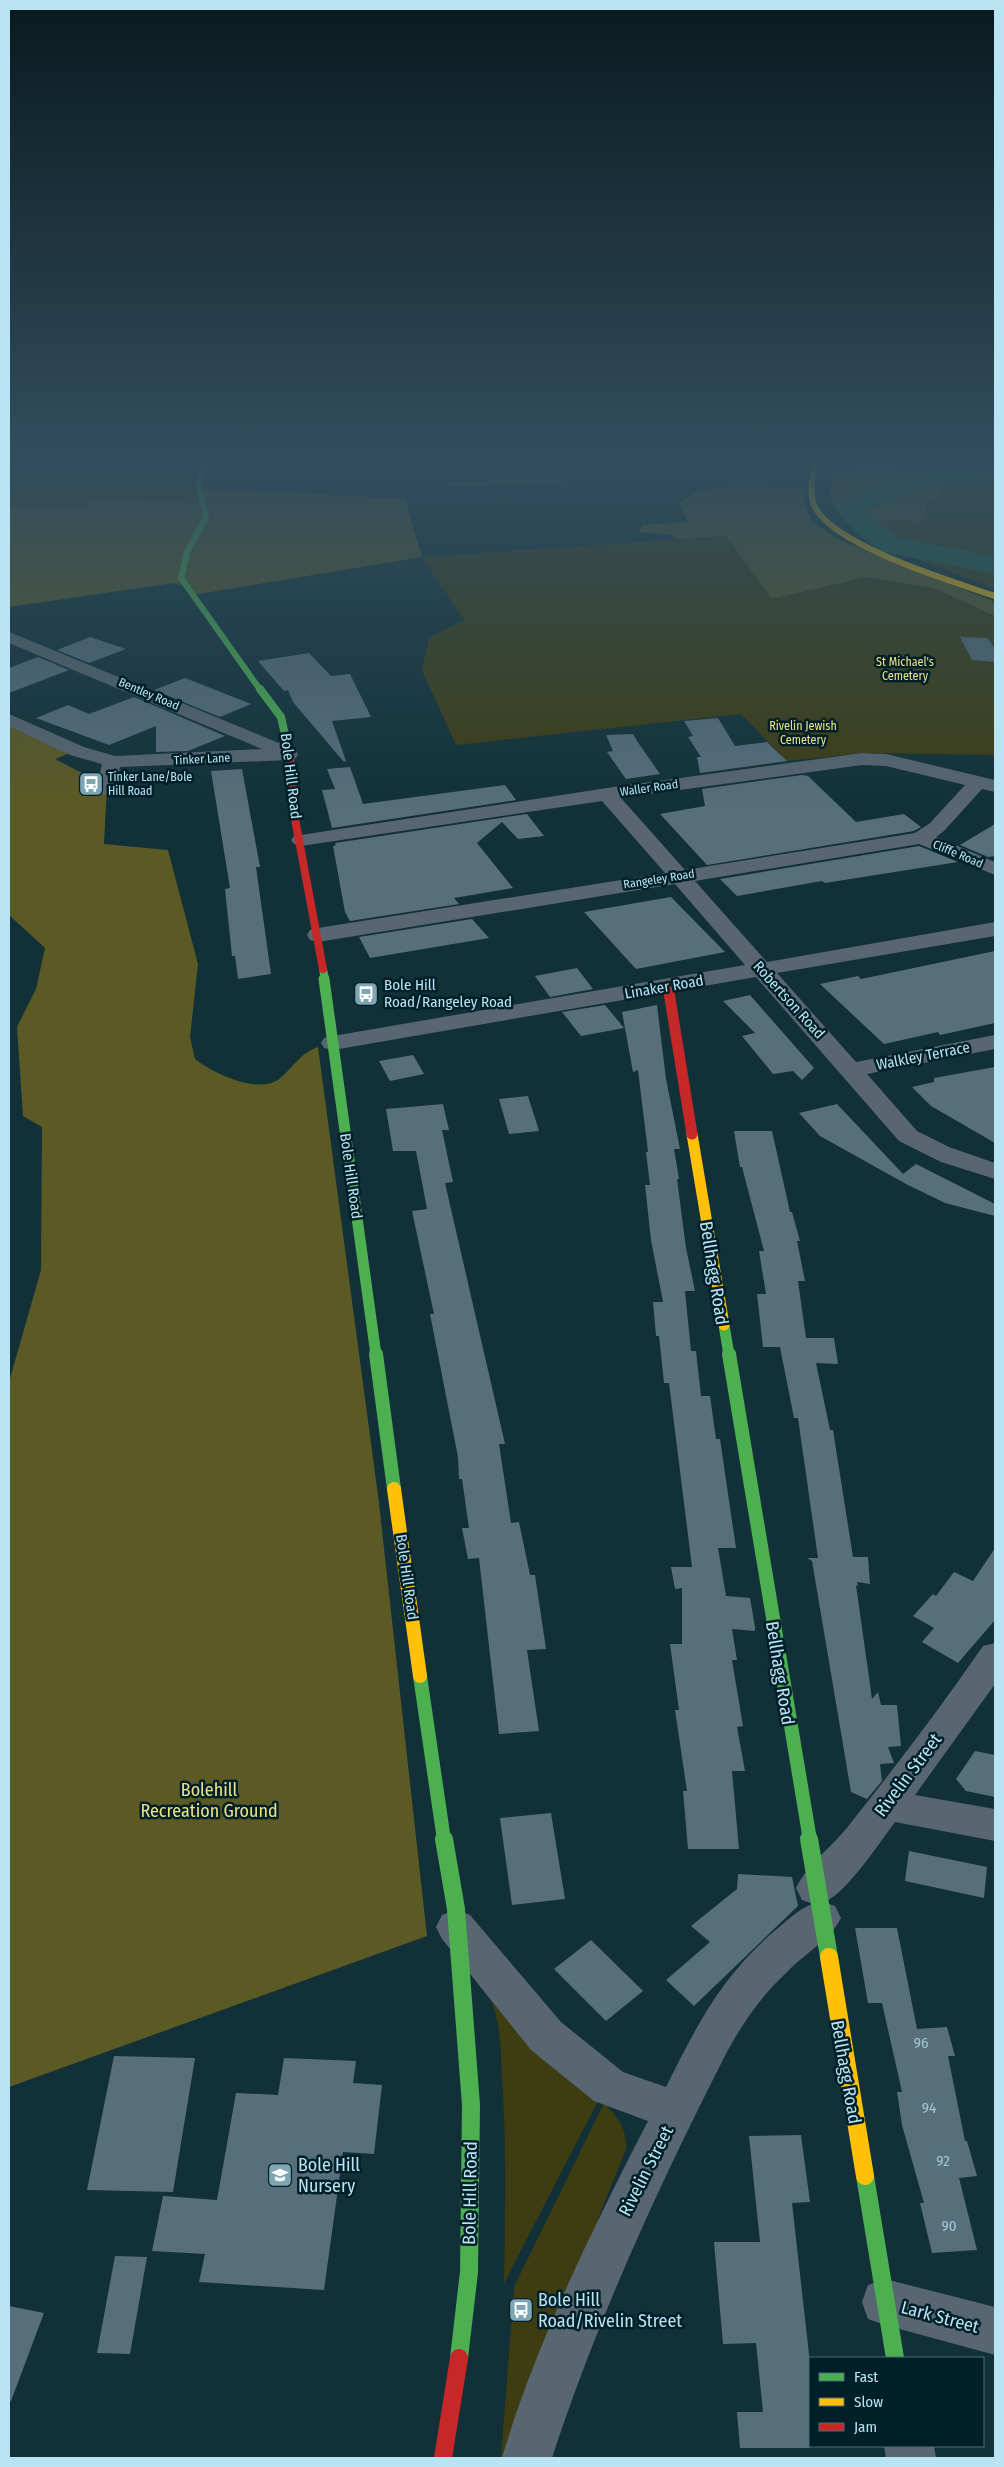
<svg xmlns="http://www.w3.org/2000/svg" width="1004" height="2467" viewBox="0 0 1004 2467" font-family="'Fira Sans Condensed',sans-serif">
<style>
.green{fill:#3e3d12}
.forest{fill:#5c5a24}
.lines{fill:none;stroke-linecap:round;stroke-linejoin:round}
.stream{stroke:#1f5f47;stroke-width:5}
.river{fill:#1f5f47;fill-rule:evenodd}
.building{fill:#576f7b}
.street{fill:#586671;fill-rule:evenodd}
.fast-far4{stroke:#4caf50;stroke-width:6}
.fast-far3{stroke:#4caf50;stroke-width:8}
.fast-far2{stroke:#4caf50;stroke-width:11}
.fast-far1{stroke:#4caf50;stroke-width:14}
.fast{stroke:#4caf50;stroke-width:18}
.slow-far3{stroke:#ffc107;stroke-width:6}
.slow-far2{stroke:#ffc107;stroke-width:11}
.slow-far1{stroke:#ffc107;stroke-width:14}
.slow{stroke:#ffc107;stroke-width:18}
.jam-far2{stroke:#c62828;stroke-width:8}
.jam-far1{stroke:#c62828;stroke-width:11}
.jam{stroke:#c62828;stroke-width:18}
.labels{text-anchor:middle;stroke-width:5;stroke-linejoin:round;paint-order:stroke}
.far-park-label{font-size:12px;fill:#ede287;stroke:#011f28}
.far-street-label{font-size:12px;fill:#b9e4f4;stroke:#011f28}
.far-poi-label{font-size:12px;fill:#b9e4f4;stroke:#011f28;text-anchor:start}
.street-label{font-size:15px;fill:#b9e4f4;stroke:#011f28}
.poi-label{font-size:15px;fill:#b9e4f4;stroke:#011f28;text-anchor:start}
.near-number-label{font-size:15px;fill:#a0c7d6}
.near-street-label{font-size:18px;fill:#b9e4f4;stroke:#011f28}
.near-park-label{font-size:18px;fill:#ede287;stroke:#011f28}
.near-poi-label{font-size:18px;fill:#b9e4f4;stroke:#011f28;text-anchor:start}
</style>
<rect width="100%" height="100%" fill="#113038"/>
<g class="green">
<path d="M9 466H199L186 479 203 503 92 498 85 506 11 507 9 511Z"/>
<path d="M833 466H995V467C959 467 923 472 887 472L888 471 832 479Z"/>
<path d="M978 474H995V589L891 549 863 534 876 526 877 520 928 503 941 488 926 482 945 477Z"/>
<path d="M726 536 772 599 866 577 934 588 995 616V755L863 753 787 761 741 714 456 745 422 670 429 638 464 620 422 557Z"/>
<path d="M491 2000 598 2101 504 2283C505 2215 507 2147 502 2079 501 2053 501 2025 491 2000Z"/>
<path d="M604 2103C618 2117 627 2129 626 2149L565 2301 506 2458H501L514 2287Z"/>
</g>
<g class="forest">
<path d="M963 467H995V469L952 471 910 479C920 482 937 481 944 492L928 503 922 521 878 520 876 526 863 534C842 519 826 507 832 480L857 470 916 472Z"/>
<path d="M748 487 803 488 804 504 812 521 837 539 995 602V616L934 588 866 577 772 599 726 536 678 539 672 535 639 532 643 525 688 522 679 505C696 484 723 488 748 487Z"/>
<path d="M198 488 405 499 422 557 192 595 184 586 174 583 9 607V511L11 507 85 506 92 498 202 503Z"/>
<path d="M9 725 70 753 55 759 107 786 104 844 168 850 198 964 190 1037 195 1059C213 1073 258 1095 279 1079 293 1068 300 1053 318 1047L379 1503 427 1936 9 2087V1382L41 1270 42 1127 23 1116 17 1027 36 989 45 948 9 915Z"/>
</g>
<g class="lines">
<path class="stream" d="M450 485 562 480"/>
<path class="river" d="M954 466H995V478L934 484 919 488 866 511 898 538 995 556V574L879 551 854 531 838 511C857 485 923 469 954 466Z"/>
</g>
<g class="building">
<path d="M90 637 126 649 89 663 57 650Z"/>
<path d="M960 637 988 638 995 650V662L972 660Z"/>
<path d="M309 653 331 676 350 674 371 717 332 721 346 761 344 762 293 702 288 690 284 691 258 661Z"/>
<path d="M38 657 69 670 9 693V668Z"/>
<path d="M185 678 251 704 220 717 154 690Z"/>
<path d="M134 697 225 736 188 751 156 752V726L109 745 36 718 68 705 89 714Z"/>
<path d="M718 718 735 746 767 742 787 761 700 773 697 757H701L688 737 693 736 684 721Z"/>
<path d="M633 734 637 741 660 774 626 779 607 752 613 751 606 735Z"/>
<path d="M350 767 363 804 505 785 516 800 332 828 322 790 335 789 327 769Z"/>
<path d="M242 769 260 867H256L271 974 238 979 235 956H232L225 889 230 888 211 771Z"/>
<path d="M802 775 808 776 856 822 904 814 921 827 914 831 707 865 660 814 705 806 702 789Z"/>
<path d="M527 814 544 836 518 839 502 822 477 843 513 888 454 898 459 904 350 921 345 912 333 846 336 845 335 843Z"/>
<path d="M995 824V856L988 857 960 845Z"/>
<path d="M919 846 958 862 825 883 822 881 737 896 720 879Z"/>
<path d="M671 897 725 952 636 969 584 912Z"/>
<path d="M472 919 489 938 370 958 359 937Z"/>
<path d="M995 951V1023L940 1035 938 1032 884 1044 820 984 858 976 861 979Z"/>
<path d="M577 968 593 989 550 997 535 976Z"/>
<path d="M750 995 814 1068 802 1080 793 1071 773 1074 742 1036 755 1033 723 1001Z"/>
<path d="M605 1005 624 1028 581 1036 562 1012Z"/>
<path d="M657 1005 666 1079 680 1149H674L679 1179H677L686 1248 695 1291H685L691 1351H696L701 1396H710L716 1439H720L736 1548H718L726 1596 750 1598 755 1627V1631L732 1629 737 1660H732L743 1726 737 1727 745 1771H732L739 1849H688L683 1791H687L675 1710H679L670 1644H682V1588L675 1589 671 1567H692L669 1383H664L659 1336H656L653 1302H663L651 1240 645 1185H650L646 1152H648L638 1070 633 1072 622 1012Z"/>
<path d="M413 1055 424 1074 390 1081 379 1061Z"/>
<path d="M995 1067V1143L931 1106 912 1087 934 1082V1078Z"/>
<path d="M528 1096 539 1131 509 1134 499 1099Z"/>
<path d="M443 1104 449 1130H442L453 1182 445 1183 505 1444H499L511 1523 519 1522 530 1575H535L546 1649 527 1650 539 1731 499 1734 479 1558 468 1559 462 1528H469L462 1479H459L458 1457 430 1314H434L412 1211 427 1209 416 1151H393L386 1109Z"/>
<path d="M837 1104 903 1174 916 1164 995 1204V1216L945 1203 906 1184 820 1136 799 1113Z"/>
<path d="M734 1131H772L790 1212H792L800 1241H797L805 1281H798L806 1338H834L838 1364 816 1363 830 1430H833L853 1557H868L870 1584 857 1582 858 1586 856 1585 872 1699 878 1692 881 1705H897L901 1746 888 1747 894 1763 880 1764 882 1781 867 1799 851 1792 812 1561 807 1558H818L798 1418H794L780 1347H763L757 1294H766L759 1251H764L742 1167H740Z"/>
<path d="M995 1548V1620L958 1663 922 1642 934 1628 913 1616 933 1594 936 1596 954 1572 973 1581Z"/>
<path d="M975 1751 995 1755V1797L966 1791 956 1779Z"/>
<path d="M551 1813 565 1899 512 1905 500 1818Z"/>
<path d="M909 1851 987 1867 984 1898 905 1881Z"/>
<path d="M738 1874 792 1877 798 1906 694 2006 666 1980 710 1942 691 1926 737 1889Z"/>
<path d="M855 1928H897L917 2029 947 2027 955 2056H948L965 2141H967L977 2176 959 2178 977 2250 932 2253 920 2203H924L902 2125 897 2092H902L882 2003H868Z"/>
<path d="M591 1940 643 1991 606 2021 554 1969Z"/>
<path d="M114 2056 195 2058 173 2192 87 2190Z"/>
<path d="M284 2058 356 2061 353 2083 382 2085 374 2154 343 2152 324 2290 199 2282 205 2254 152 2251 163 2196 217 2200 236 2093 278 2095Z"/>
<path d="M801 2135 810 2202 792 2203 810 2363V2448H740L737 2412H763L756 2343 723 2344 714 2242H760L749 2136Z"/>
<path d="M115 2256 147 2257 130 2354 97 2353Z"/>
<path d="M9 2306 44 2313 11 2401 9 2400Z"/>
</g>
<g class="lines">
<g class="street">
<path d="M9 632 296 750 298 754 296 758 289 760 120 767 116 790 113 794H99L96 790 102 764 70 755 9 726V714L84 747 115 756 262 749 9 643Z"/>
<path d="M862 753 886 754 995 780V792L982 789 944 831 936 837 995 862V875L919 844 695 881 767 962 995 922V936L777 973 856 1062 995 1035V1049L867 1074 917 1131 949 1147 995 1163V1179L941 1162 899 1141 756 977 333 1050 324 1048 321 1043 324 1038 333 1036 745 965 675 884 318 942 310 940 307 935 310 930 318 928 665 873 602 801 301 846 294 844 291 840 294 836 607 788ZM862 765 886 766 965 785 930 823 915 833 685 870 621 798Z"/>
<path d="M995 1643V1684L915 1795 995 1809V1841L895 1822C881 1841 845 1895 824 1902L835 1906 841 1918C830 1940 804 1954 787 1972 763 1994 745 2020 729 2048 661 2181 598 2317 552 2458H502C535 2345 594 2226 648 2121L594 2101 531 2050 442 1939 436 1927 442 1915 456 1910 470 1915 561 2022 623 2072 666 2087C698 2023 722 1975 778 1928 789 1919 800 1908 813 1904L802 1900 796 1888C807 1865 834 1845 850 1824 896 1766 941 1707 983 1646Z"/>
<path d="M885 2279 995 2307V2355L885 2325 868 2319 862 2302 868 2285Z"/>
<path d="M884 2446H934L936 2458H886Z"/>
</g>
<path class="fast-far4" d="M204 466 198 485 206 517 187 552 181 578 261 691"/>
<g class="fast-far3">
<path d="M260 689 281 717 290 757"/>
<path d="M323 969 325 980"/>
</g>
<g class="fast-far2">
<path d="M324 979 376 1355"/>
<path d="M724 1325 729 1355"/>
</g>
<g class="fast-far1">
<path d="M376 1354 394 1489"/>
<path d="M729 1354 810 1840"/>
<path d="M420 1676 444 1840"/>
</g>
<g class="fast">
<path d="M444 1839 456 1909 471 2105 469 2272 459 2358"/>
<path d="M809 1839 829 1957"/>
<path d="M865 2176 895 2358"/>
</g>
<path class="slow-far3" d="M814 466C812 479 809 495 815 507 834 546 954 582 995 596"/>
<path class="slow-far2" d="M692 1134 724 1325"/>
<path class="slow-far1" d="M394 1489 420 1676"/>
<path class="slow" d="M829 1957 865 2176"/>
<path class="jam-far2" d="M290 757 295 819 323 969"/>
<path class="jam-far1" d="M668 986 692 1134"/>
<path class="jam" d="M443 2458 459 2358"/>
</g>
<linearGradient id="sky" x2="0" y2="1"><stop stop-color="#091a1f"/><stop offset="0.57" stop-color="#324e5e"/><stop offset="1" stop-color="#324e5e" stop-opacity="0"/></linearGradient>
<rect width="1004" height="812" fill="url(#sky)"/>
<defs>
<symbol id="bus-square" viewBox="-11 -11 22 22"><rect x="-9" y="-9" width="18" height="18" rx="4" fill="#7ea5b2" stroke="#011f28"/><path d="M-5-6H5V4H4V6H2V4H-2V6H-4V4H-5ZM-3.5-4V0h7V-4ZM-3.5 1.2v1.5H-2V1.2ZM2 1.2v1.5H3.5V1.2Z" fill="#fff"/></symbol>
<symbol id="school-square" viewBox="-11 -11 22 22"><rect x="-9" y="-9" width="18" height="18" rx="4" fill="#7ea5b2" stroke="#011f28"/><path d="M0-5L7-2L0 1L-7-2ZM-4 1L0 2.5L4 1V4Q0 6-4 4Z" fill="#fff"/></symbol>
</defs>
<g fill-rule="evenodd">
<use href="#bus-square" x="77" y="770" width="28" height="28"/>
<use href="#bus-square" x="352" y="980" width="28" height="28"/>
<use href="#school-square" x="266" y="2161" width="28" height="28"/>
<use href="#bus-square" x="507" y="2296" width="28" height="28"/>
</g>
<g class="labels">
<g class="far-park-label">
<text x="905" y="666">St Michael's<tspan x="905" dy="14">Cemetery</tspan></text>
<text x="803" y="730">Rivelin Jewish<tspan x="803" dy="14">Cemetery</tspan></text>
</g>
<g class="far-street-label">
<text transform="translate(149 694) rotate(23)" y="4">Bentley Road</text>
<text transform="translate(202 759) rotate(-3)" y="4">Tinker Lane</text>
<text transform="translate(649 788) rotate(-8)" y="4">Waller Road</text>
<text transform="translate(958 854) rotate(23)" y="4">Cliffe Road</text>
<text transform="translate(659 879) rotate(-9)" y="4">Rangeley Road</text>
</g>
<g class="far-poi-label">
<text x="108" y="781">Tinker Lane/Bole<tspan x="108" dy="14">Hill Road</tspan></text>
</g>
<g class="street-label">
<text transform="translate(291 776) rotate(83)" y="5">Bole Hill Road</text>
<text transform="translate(664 987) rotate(-10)" y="5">Linaker Road</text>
<text transform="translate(789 1000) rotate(48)" y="5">Robertson Road</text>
<text transform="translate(923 1056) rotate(-11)" y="5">Walkley Terrace</text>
<text transform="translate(351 1176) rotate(82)" y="5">Bole Hill Road</text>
<text transform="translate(407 1577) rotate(82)" y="5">Bole Hill Road</text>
</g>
<g class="poi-label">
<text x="384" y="990">Bole Hill<tspan x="384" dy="17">Road/Rangeley Road</tspan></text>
</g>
<g class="near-number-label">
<text x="921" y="2048">96</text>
<text x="929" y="2113">94</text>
<text x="943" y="2166">92</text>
<text x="949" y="2231">90</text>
</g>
<g class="near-street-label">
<text transform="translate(714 1273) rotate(81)" y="6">Bellhagg Road</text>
<text transform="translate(780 1673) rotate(81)" y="6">Bellhagg Road</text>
<text transform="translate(908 1775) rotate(-53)" y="6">Rivelin Street</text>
<text transform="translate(846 2072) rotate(80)" y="6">Bellhagg Road</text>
<text transform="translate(646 2171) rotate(-63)" y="6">Rivelin Street</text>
<text transform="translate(470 2193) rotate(-89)" y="6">Bole Hill Road</text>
<text transform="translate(940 2317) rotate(15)" y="6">Lark Street</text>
</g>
<g class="near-park-label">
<text x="209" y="1796">Bolehill<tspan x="209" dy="21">Recreation Ground</tspan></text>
</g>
<g class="near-poi-label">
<text x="298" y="2171">Bole Hill<tspan x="298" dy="21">Nursery</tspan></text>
<text x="538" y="2306">Bole Hill<tspan x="538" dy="21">Road/Rivelin Street</tspan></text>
</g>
</g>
<rect width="1004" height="2467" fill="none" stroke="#b9e4f4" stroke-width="20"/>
<rect x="809" y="2357" width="175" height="90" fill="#011f28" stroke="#4b6e7a"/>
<rect x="819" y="2373" width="25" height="8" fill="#4caf50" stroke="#4b6e7a"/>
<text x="854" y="2382" font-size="15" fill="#b9e4f4">Fast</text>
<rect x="819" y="2398" width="25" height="8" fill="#ffc107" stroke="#4b6e7a"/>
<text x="854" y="2407" font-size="15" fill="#b9e4f4">Slow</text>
<rect x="819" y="2423" width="25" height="8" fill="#c62828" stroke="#4b6e7a"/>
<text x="854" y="2432" font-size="15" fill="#b9e4f4">Jam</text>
</svg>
